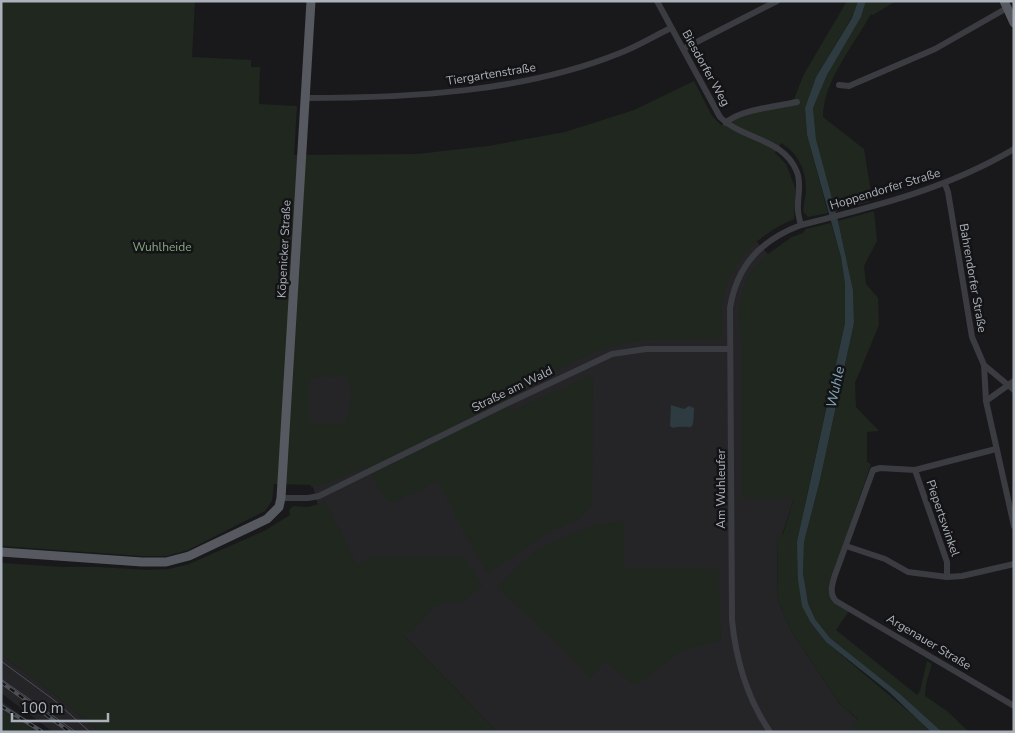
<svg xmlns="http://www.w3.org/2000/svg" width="1015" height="733" viewBox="0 0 1015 733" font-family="'Nunito Sans',sans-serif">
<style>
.built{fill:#252528}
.green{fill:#1f271f;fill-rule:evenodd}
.water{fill:#2e3b40}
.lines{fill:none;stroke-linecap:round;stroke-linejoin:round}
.minor{stroke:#3a3c41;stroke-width:6}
.major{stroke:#565960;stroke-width:9}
.tram{stroke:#4d5056;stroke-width:1}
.rail-casing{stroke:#4d5056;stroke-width:4}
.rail{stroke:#141416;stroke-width:2;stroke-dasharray:5.5;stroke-linecap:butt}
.labels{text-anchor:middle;stroke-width:5;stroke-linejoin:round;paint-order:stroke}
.street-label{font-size:12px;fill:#abb2bb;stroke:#141416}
.park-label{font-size:12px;fill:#85a782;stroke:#141416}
.water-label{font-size:14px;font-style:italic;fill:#81a6b7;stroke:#141416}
</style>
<rect width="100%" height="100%" fill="#19191b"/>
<g class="built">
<path d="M806 229 794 498 782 535H778L777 596 784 615 792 632 839 703 872 732H497L346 576 318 506 313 487H311V485L303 484 307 374 690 303 756 241 768 254 792 237 803 233Z"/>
<path d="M1 655 40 683 100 732H53L1 693Z"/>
<path d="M1 701 45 732H38L1 710Z"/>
</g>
<g class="green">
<path d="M1 1H195L192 57 251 60V67H260L259 104 297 106 294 155 417 154 488 146 565 132 634 110 694 81 712 116 721 125 735 118 794 99 804 74 847 1H858L852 17 816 77 805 108 807 135 828 213 808 217 804 213C802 206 806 198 806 190 806 170 798 153 781 143L775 153 786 164 796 190 794 219C757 235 728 262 722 304 721 314 722 325 722 335L719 338 647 340 623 343 590 354 530 383 526 388 521 386 513 388 508 413 591 375 593 379 592 505 580 518 547 533 488 573 465 536 438 482 429 484 426 487 392 503C387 499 381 494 378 488 373 477 376 476 365 468 346 472 330 485 311 487V485L274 484 272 501 265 511 188 550 167 556H141L1 546ZM348 376C353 393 352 406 345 423H309V378Z"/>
<path d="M866 1H896L873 15 871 14C854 45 823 81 823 117L864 149 872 199 869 200V202L835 211 816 139 813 108 827 75 861 17Z"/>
<path d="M874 211 877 241 864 266 866 284 878 298 879 325 855 383 856 407 879 431 867 432V462L871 464 830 583 829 591 849 611 836 630 917 695 920 691 927 661 932 664 926 684 925 696 947 711 969 732H942L900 694 830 638 815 619 808 602 804 588 803 574 804 542 820 480 854 323 853 290 838 221Z"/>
<path d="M831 223 841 257 845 284V323L805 504 798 580 811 623 826 642 914 716 930 732H854L856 729 851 725 858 719 839 703 792 632 784 615 777 596 778 535 783 534 794 498H742V342L738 315 742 292 750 273 765 257 792 237 803 233 806 229Z"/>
<path d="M326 502 357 565 373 557 465 558 482 587 459 603 444 602 432 608 422 621 409 633 404 636 497 732H100L40 683 1 655V563L63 567H98L148 570 169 569 189 564 264 531 290 515 289 510 293 506 308 507Z"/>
<path d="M624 521V569H718L721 640 681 651 635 686 605 661 590 679 566 651 497 587 530 555 561 538 592 526Z"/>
<path d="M1 710 38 732H1Z"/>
</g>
<g class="water">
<path d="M858 1H866L861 17 827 75 813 108 816 139 838 221 853 290 854 323 820 480 804 542 803 574 808 603 815 619 830 638 900 694 942 732H931L889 692 826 642 811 623 802 606 798 580 797 542 845 323V284L841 257 807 135 805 108 816 77 852 18Z"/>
<path d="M671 405 684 409 689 406 694 408C693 437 693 423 673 428L670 426Z"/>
</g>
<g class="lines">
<g class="minor">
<path d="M657 1 720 117C743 140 784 138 797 172 802 185 797 197 798 210 798 215 800 221 801 225"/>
<path d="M683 49 777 1"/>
<path d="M839 85 849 86 935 49 1007 8"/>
<path d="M306 98C409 98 524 92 620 53 638 46 654 36 671 28"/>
<path d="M726 123C736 110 780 106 797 102"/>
<path d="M945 184 948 192 972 337 984 365 1014 390"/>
<path d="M984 365 986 401 1014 526"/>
<path d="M986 401 1014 381"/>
<path d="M996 449 915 470 880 468 873 470 835 575C832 584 829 594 836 601L1014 706"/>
<path d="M915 470 947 562V577"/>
<path d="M281 498H308L319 496 510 402 612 354 646 349H730"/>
<path d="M846 546 885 559 908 572 947 577 962 576 1014 564"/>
<path d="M770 732C747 698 736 661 732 620L730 308C737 265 761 240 801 225 876 206 946 189 1014 149"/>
</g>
<g class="major">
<path d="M1004 1 1014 23"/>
<path d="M1 552 142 562H166L189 556 267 519 279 507 281 498 311 1"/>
</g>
<g class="tram">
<path d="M1 661 54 700 90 732"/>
<path d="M1 679 76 732"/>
</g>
<defs>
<g id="rail">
<path d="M1 682 70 732"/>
<path d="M1 706 41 731"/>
</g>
</defs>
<use href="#rail" class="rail-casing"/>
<use href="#rail" class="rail"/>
</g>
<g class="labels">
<g class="street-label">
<text transform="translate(706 68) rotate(61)" y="4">Biesdorfer Weg</text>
<text transform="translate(491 74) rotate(-9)" y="4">Tiergartenstraße</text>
<text transform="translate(885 189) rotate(-17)" y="4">Hoppendorfer Straße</text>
<text transform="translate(284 249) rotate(-87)" y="4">Köpenicker Straße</text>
<text transform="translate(973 278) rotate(80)" y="4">Bahrendorfer Straße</text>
<text transform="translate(512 389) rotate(-26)" y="4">Straße am Wald</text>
<text transform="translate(721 489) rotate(-90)" y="4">Am Wuhleufer</text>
<text transform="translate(943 518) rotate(71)" y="4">Piepertswinkel</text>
<text transform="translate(929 642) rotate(31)" y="4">Argenauer Straße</text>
</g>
<g class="park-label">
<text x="162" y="251">Wuhlheide</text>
</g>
<g class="water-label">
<text transform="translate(835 387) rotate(-78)" y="5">Wuhle</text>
</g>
</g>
<rect width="1015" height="733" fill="none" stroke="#abb2bb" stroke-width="5"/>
<path d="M12 713v8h96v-8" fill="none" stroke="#abb2bb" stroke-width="2.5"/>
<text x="20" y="713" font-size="15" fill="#abb2bb" stroke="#141416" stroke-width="4" paint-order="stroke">100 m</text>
</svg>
